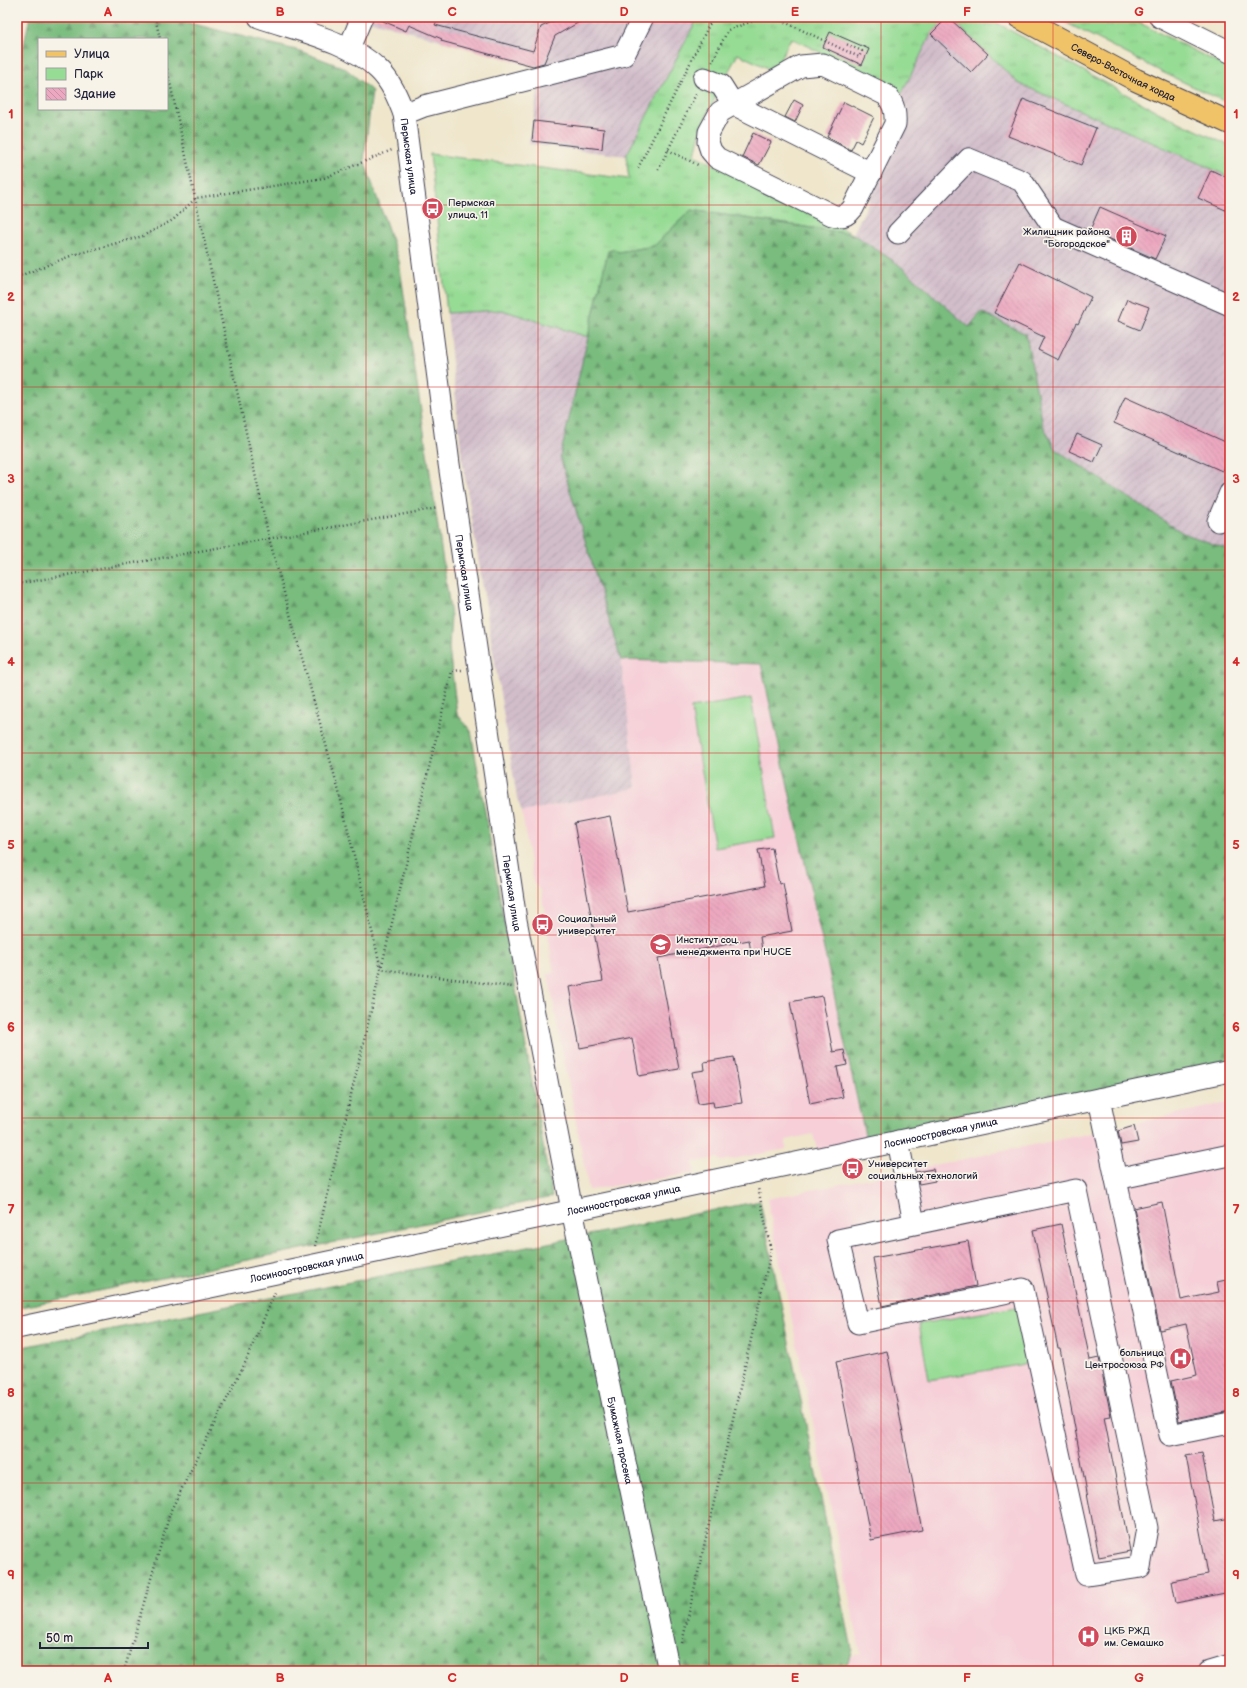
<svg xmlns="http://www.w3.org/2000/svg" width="1247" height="1688" viewBox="0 0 1247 1688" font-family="'Balsamiq Sans',sans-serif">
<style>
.built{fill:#f6cfd8}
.industrial{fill:url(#industrial-furrows)}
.grass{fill:url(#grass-tufts);stroke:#5c7f68}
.forest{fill:url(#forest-firs);stroke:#4e6f5c;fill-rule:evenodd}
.park{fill:#97dc95;stroke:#5c7f68}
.building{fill:url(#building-back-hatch)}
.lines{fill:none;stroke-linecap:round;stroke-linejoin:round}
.minor-casing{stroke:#413f51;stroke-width:23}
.major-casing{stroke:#413f51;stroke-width:24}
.path{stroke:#413f51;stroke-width:2.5;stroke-dasharray:1 3;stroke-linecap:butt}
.minor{stroke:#fff;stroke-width:21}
.major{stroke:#f1c369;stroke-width:22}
.grid{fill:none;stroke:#d62828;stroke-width:1;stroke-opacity:0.55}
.labels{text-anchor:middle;stroke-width:3.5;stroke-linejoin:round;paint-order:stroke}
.street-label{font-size:10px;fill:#22223b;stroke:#f7f3e8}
.poi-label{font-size:10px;fill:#22223b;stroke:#f7f3e8;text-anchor:start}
.neatline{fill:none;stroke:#d62828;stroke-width:1.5}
.grid-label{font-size:13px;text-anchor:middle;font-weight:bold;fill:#d62828}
</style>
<defs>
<pattern id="industrial-furrows" width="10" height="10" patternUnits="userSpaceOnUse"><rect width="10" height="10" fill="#d1bdca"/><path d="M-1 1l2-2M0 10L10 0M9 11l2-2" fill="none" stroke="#b3a2ae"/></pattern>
<pattern id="grass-tufts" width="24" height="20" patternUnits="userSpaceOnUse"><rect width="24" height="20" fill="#97dc95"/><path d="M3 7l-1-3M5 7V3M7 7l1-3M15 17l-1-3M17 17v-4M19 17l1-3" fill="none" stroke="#82bc81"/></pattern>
<pattern id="forest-firs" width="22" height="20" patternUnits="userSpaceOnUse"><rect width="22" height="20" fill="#79bc7e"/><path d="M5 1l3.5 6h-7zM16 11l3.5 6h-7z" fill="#639868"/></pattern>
<pattern id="building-back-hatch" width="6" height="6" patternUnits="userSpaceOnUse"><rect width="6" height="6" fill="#eca8c0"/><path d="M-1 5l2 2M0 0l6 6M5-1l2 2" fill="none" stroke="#ca90a6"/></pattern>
</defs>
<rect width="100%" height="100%" fill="#f7f3e8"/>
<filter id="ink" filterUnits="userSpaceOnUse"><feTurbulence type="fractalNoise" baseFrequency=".025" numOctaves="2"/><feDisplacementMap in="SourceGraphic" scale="8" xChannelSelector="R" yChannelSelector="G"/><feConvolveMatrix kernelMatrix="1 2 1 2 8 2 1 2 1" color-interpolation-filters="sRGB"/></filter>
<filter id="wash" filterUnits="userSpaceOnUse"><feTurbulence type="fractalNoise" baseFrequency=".012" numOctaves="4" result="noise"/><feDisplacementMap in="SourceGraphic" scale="16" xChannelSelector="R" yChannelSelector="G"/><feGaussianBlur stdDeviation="0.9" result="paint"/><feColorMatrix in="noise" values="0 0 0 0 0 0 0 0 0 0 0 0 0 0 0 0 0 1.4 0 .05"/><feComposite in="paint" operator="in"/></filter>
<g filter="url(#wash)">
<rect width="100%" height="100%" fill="#efe6cc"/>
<g class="built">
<path d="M621 660 761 663 867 1144 818 1152 813 1134 786 1140V1149L722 1161 718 1158 693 1162 694 1173 589 1190 548 974 554 973 541 890 533 882 522 812 636 788Z"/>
<path d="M1230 1102V1671H779L861 1654 767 1199 1087 1134Z"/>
</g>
<g class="industrial">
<path d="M357 17H698L626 156 529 144 542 68Z"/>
<path d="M948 17 1018 83 1230 177V550L1183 533 1055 449 1043 425 1026 334 969 327 898 264 853 234 910 119 902 93 931 34Z"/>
<path d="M502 310 588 337 560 457 621 660 636 788 522 812 517 798 462 458 447 313Z"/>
</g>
<g class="grass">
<path d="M698 17H948L931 34 902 93 791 38 774 71 738 54 721 85 701 128 695 155 853 234 691 210 654 246 618 252 608 251 588 337 502 310 447 313 430 154 629 179 626 156Z"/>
<path d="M950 17H986L1160 113 1230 146V177L1018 83Z"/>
<path d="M1055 17H1128L1230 69V104L1162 72Z"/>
</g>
<g class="forest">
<path d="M30 17H166L300 51 345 68 372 91 364 160 399 261 451 616 449 648 457 714 471 731 552 1197 17 1308V75ZM39 39H167V109H39Z"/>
<path d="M691 210 853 234 898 264 969 327 981 312 1026 334 1043 425 1055 449 1183 533 1230 550V1066L867 1144 761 664 621 660 560 457 608 251 615 249 618 252 654 246Z"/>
<path d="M760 1201 852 1649 845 1671H17V1348Z"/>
</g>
<g class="park">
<path d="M751 698 775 838 715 848 691 708Z"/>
<path d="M1021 1306 1031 1363 929 1380 919 1324Z"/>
</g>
<g id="blocks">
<g class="building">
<path d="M374 17H439L435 25 533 51 541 27 562 17H588L555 36 544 63 533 66 441 41 442 39 409 25 406 31Z"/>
<path d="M948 17 988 54 971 72 931 34Z"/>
<path d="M830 32 869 49 862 65 823 47Z"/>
<path d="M1023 99 1096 128 1081 165 1008 136Z"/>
<path d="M794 100 803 105 795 122 785 117Z"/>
<path d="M844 102 874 117 861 143 856 140 851 150 827 137Z"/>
<path d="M534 121 604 129 602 149 532 141Z"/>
<path d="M753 133 771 142 759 165 742 157Z"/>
<path d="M1211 170 1230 179V212L1198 198Z"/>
<path d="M1100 207 1166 236 1155 259 1090 230Z"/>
<path d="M1020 262 1091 297 1078 324 1076 323 1058 360 1038 350 1044 337 994 313Z"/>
<path d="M1127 299 1149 307 1140 330 1118 321Z"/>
<path d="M1125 397 1230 444V453L1222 471 1114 423Z"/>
<path d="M1077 434 1102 445 1094 462 1069 451Z"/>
<path d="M610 816 628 912 765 886 758 850 772 848 779 884 783 883 792 931 760 937 762 950 751 952 749 940 658 958 679 1069 639 1076 632 1038 580 1048 569 987 603 981 574 823Z"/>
<path d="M822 996 833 1052 844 1050 847 1065 837 1067 843 1097 810 1104 790 1002Z"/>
<path d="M734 1057 742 1103 714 1107 713 1102 698 1104 692 1072 705 1070 704 1062Z"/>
<path d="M1134 1126 1138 1142 1121 1145 1118 1131Z"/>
<path d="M933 1169 935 1181 919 1184 916 1172Z"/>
<path d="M1162 1202 1181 1300 1219 1292 1217 1282 1230 1279V1411L1179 1421 1171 1381 1197 1375 1186 1324 1160 1330 1134 1208Z"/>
<path d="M1061 1224 1090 1360 1099 1358 1111 1416 1104 1417 1130 1551 1099 1557 1060 1348H1058L1033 1230Z"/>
<path d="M968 1241 976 1286 882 1306 873 1258Z"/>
<path d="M887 1351 922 1530 871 1540 836 1362Z"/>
<path d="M1202 1453 1215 1521 1230 1518V1592L1176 1603 1172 1581 1208 1574 1186 1456Z"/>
</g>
</g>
</g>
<g filter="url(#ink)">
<use href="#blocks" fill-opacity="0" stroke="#413f51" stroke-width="1"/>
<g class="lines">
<defs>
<g id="minor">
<path id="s1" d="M259 17C296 30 350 41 378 69 391 81 398 98 404 114L449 464 516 920 572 1210 669 1671"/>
<path d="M1160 17 1230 52"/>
<path d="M349 48 362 17"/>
<path d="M823 64 886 95C894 103 896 112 895 124L853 208C847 216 841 218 832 215L717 158 711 151 708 142 709 132 720 112 801 66Z"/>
<path d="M704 78 721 85 733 104 871 173"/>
<path d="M404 114 424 106 624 55 643 17"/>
<path d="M898 233 969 159 1022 181 1053 227 1230 305"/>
<path d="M1218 521 1230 493"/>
<path d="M1099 1099 1170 1435 1230 1423"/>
<path d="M898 1141 914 1223"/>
<path d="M1116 1179 1230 1155"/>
<path d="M1076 1190 1147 1528 1140 1567 1086 1575 1023 1289 858 1323 838 1240Z"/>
<path id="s2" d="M17 1328 1230 1071"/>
<path d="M1210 1671 1230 1665"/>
</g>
<g id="major">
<path id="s3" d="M1019 17 1136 80 1230 123"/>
</g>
</defs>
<use href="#minor" class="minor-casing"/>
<use href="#major" class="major-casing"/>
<g class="path">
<path d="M155 17 160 39"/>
<path d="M774 17 859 57 862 51 846 44"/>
<path d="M712 62 728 30 764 17"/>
<path d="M167 69 269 538 339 792 381 969 512 987"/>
<path d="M668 150 700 166"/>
<path d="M638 168 713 17"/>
<path d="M658 170 696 94"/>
<path d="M17 277 73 255 143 236 173 220 196 198 324 178 392 150"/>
<path d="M17 584 438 508"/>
<path d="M315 1246 452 671 462 670"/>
<path d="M682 1643 771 1251 758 1188"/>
<path d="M124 1671 171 1510 245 1363 276 1290"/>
</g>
<use href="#minor" class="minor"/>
<use href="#major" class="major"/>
</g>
</g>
<path class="grid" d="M194 17V1671M366 17V1671M538 17V1671M709 17V1671M881 17V1671M1053 17V1671M17 205H1230M17 387H1230M17 570H1230M17 753H1230M17 935H1230M17 1118H1230M17 1301H1230M17 1483H1230"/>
<defs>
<symbol id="bus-disc" viewBox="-11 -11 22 22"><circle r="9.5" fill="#d1495b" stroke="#f7f3e8"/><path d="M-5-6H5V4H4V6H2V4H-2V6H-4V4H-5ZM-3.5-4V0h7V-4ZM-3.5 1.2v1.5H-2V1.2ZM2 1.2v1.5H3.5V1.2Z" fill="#fff"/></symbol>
<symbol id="building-disc" viewBox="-11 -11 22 22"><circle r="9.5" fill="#d1495b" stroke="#f7f3e8"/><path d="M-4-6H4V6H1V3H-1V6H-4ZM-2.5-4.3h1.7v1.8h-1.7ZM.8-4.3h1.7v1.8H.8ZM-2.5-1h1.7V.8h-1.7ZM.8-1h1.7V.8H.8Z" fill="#fff"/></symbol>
<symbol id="university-disc" viewBox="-11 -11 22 22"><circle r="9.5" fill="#d1495b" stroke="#f7f3e8"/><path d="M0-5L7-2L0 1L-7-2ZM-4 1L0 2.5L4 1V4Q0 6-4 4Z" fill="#fff"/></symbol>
<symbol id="hospital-disc" viewBox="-11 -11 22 22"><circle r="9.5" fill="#d1495b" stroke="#f7f3e8"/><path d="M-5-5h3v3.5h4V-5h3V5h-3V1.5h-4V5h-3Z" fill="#fff"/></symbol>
</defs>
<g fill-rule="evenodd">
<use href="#bus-disc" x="420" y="196" width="25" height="25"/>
<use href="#building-disc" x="1114" y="224" width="25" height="25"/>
<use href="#bus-disc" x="530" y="912" width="25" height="25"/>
<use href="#university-disc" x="648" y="932" width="25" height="25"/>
<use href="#bus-disc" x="840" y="1156" width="25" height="25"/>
<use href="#hospital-disc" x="1168" y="1346" width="25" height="25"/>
<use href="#hospital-disc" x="1076" y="1624" width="25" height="25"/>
</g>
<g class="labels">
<g class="street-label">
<text dy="4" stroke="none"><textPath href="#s3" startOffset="118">Северо-Восточная хорда</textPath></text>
<text dy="4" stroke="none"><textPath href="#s1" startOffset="226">Пермская улица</textPath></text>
<text dy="4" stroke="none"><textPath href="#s1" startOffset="646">Пермская улица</textPath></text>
<text dy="4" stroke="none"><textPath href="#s1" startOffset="970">Пермская улица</textPath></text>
<text dy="4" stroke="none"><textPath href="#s2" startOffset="944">Лосиноостровская улица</textPath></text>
<text dy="4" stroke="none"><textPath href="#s2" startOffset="620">Лосиноостровская улица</textPath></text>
<text dy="4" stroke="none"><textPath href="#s2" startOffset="296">Лосиноостровская улица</textPath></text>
<text dy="4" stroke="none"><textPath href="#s1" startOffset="1528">Бумажная просека</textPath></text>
</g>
<g class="poi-label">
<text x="448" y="206">Пермская<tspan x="448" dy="12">улица, 11</tspan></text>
<text x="1110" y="235" text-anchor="end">Жилищник района<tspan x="1110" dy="12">"Богородское"</tspan></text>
<text x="558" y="922">Социальный<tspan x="558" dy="12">университет</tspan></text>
<text x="676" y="943">Институт соц.<tspan x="676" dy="12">менеджмента при HUCE</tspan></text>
<text x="868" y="1167">Университет<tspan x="868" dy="12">социальных технологий</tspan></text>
<text x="1164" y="1356" text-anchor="end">больница<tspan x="1164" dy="12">Центросоюза РФ</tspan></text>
<text x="1104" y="1634">ЦКБ РЖД<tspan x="1104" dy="12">им. Семашко</tspan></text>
</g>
</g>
<rect width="1247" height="1688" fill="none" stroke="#f7f3e8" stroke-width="44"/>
<rect x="38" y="38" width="130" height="72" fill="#f7f3e8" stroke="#a29fa3"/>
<rect x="46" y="51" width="20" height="6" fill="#f1c369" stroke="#a29fa3"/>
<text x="74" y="58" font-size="12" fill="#22223b">Улица</text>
<rect x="46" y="68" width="20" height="12" fill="#97dc95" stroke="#a29fa3"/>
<text x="74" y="78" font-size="12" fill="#22223b">Парк</text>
<rect x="46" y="88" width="20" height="12" fill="url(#building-back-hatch)" stroke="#a29fa3"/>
<text x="74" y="98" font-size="12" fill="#22223b">Здание</text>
<path d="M40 1642v6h108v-6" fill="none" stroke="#22223b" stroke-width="2"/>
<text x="46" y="1642" font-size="12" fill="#22223b" stroke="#f7f3e8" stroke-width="3" paint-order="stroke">50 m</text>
<rect x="22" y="22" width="1203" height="1644" class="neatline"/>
<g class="grid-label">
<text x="108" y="16">A</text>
<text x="280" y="16">B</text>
<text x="452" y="16">C</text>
<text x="624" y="16">D</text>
<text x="795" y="16">E</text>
<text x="967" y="16">F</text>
<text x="1139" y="16">G</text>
<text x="11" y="118">1</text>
<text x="1236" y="118">1</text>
<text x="11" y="301">2</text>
<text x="1236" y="301">2</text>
<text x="11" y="483">3</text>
<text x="1236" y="483">3</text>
<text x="11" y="666">4</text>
<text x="1236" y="666">4</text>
<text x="11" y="849">5</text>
<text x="1236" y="849">5</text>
<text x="11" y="1031">6</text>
<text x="1236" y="1031">6</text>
<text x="11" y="1214">7</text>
<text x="1236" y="1214">7</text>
<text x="11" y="1397">8</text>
<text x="1236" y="1397">8</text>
<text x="11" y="1579">9</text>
<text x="1236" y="1579">9</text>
<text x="108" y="1682">A</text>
<text x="280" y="1682">B</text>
<text x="452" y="1682">C</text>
<text x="624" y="1682">D</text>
<text x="795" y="1682">E</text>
<text x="967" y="1682">F</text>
<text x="1139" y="1682">G</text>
</g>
</svg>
